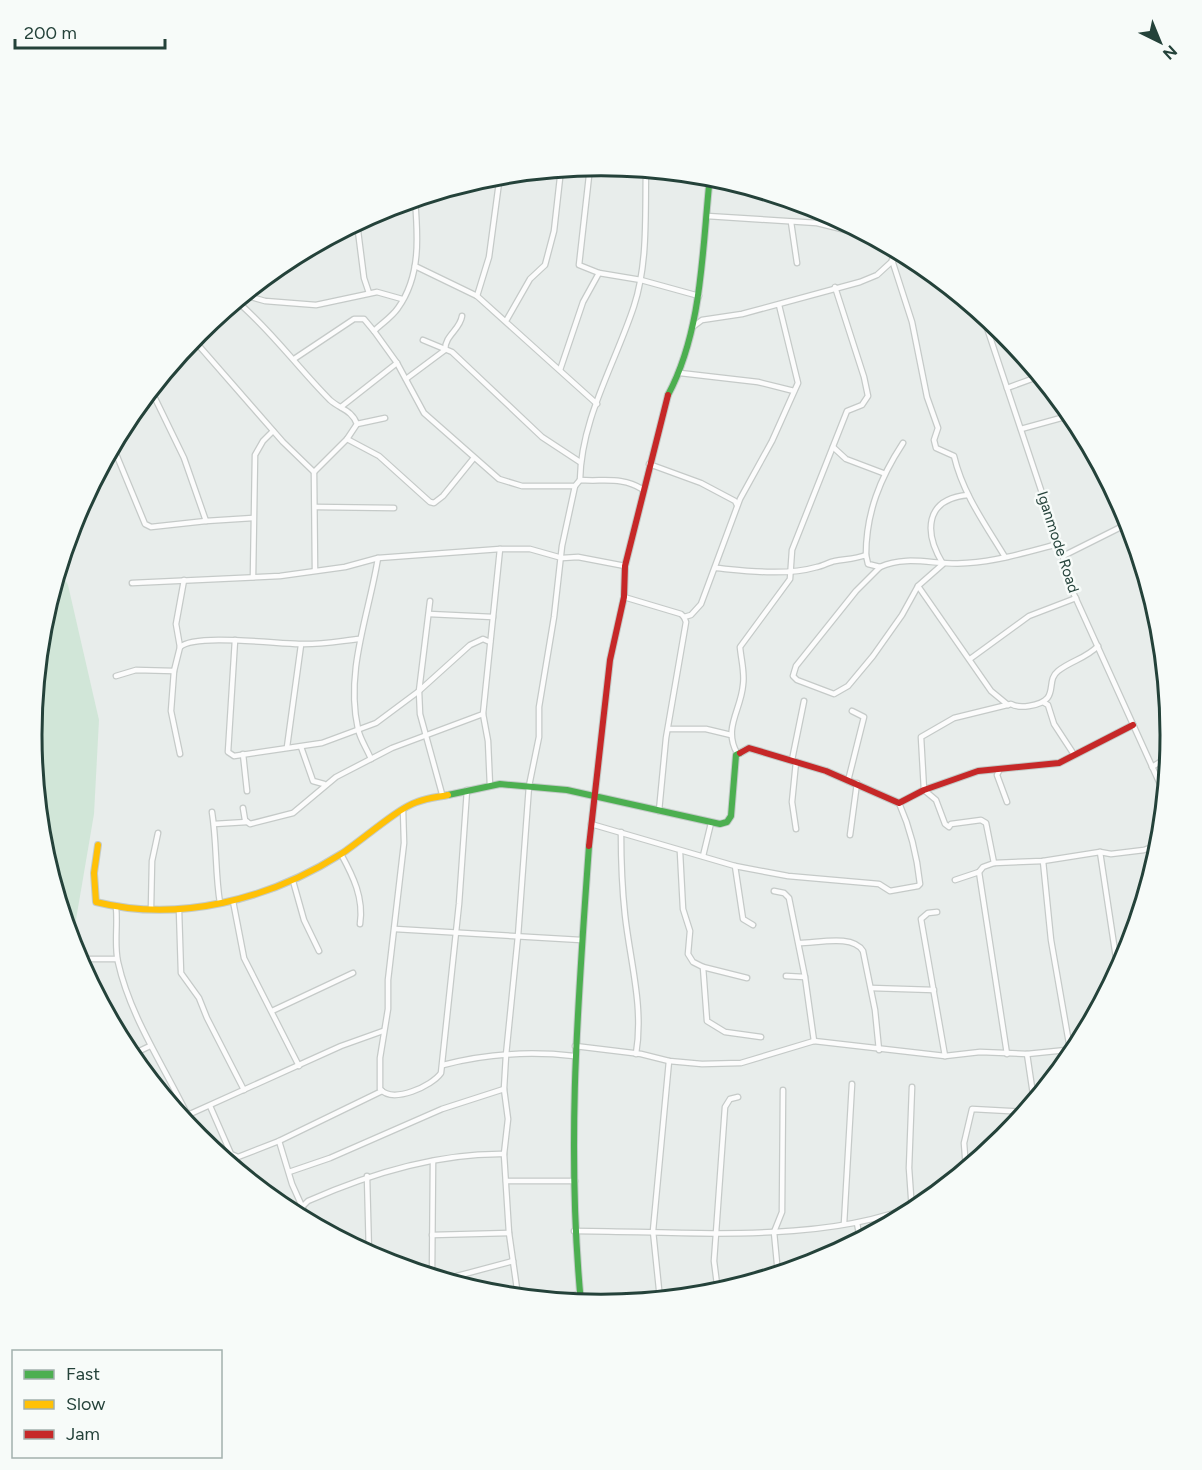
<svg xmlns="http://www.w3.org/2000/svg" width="1202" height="1470" viewBox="0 0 1202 1470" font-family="Figtree,sans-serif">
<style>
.green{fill:#d1e6d8}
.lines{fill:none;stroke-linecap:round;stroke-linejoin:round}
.street-casing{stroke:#c5cac8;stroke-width:7}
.fast-casing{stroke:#c3cbc8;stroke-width:8}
.slow-casing{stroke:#c3cbc8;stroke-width:8}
.jam-casing{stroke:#c3cbc8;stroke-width:8}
.street{stroke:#fcfcfc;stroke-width:4.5}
.fast{stroke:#4caf50;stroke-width:6}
.slow{stroke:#ffc107;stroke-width:6}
.jam{stroke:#c62828;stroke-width:6}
.labels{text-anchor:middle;stroke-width:5;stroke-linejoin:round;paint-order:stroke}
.street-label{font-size:15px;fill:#24423a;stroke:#f7fbf9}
.rim{fill:none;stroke:#24423a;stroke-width:3}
</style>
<rect width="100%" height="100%" fill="#e8edeb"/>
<path class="green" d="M59 568 68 585 99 720 94 814 72 943 42 846 32 735 43 624Z"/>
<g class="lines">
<defs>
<g id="street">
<path d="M590 167 579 265 599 273 641 280 699 296"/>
<path d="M707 216 817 223 870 236"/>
<path d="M791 222 797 263"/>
<path d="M357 223 364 278 369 293"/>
<path d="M892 260 912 322 927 397 938 428 934 440 936 448 954 456C963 494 985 524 1005 557"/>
<path d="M415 266 477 296 597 404"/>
<path d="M244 295 265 301 316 305 377 292 402 299"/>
<path d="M477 296 489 257 500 175"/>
<path d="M983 316 1063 556 1067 579 1165 795"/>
<path d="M224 319 235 304 241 305C274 334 299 369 330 400 340 409 352 410 357 424L347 439 314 472"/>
<path d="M506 321 530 279 545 265 554 231 561 169"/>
<path d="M694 326 702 320 742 314 860 282 877 275 901 253"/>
<path d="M374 331 397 363 424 413 499 479 522 486H575L580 480C602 482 622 476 642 489"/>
<path d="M423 340 452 352 542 437 580 462"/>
<path d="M200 347 283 442 314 472 315 570"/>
<path d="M294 359 354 319H364L374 331C381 324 392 317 398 308 421 276 418 236 415 199"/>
<path d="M560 370 583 302 599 273"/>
<path d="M680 373 758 382 794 391"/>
<path d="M406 379 445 350C445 335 460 330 462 316"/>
<path d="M1007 388 1040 376"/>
<path d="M151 390 184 458 206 521 253 518"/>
<path d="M341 407 397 363"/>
<path d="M357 424 385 418"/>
<path d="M1021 429 1072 415"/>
<path d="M347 439 379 456 430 502 434 503 443 496 473 459"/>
<path d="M833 447 846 459 883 473"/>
<path d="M114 449 145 524 151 527 206 521"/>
<path d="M649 464 701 483 735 501 737 505"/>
<path d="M1100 466 1123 529 1147 583"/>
<path d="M580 480C581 419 615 364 634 306 648 263 645 215 646 170"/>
<path d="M316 507 394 508"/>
<path d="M866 555C866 513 880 478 903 443"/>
<path d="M1063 556 1129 523"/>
<path d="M880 567 856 591 796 666 793 676 797 680 834 694 848 686 873 656 902 615 918 586 943 564C924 533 924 499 968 495"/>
<path d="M716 568C748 571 786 576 817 567 823 566 829 562 835 561 846 559 855 559 866 555L868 564 880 567C908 554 937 566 967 563 998 561 1028 552 1058 544"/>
<path d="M253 577 255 455 263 441 273 431"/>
<path d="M132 583 280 576 345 567 378 558 500 549H530L562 558 578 557 625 566"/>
<path d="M918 586 991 691 1008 705"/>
<path d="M624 597 681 614 684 617"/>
<path d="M430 601 419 691 420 714 442 794"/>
<path d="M429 614 493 617"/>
<path d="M235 640 228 752 234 756 322 743 376 723 419 691 470 645 483 639 490 642"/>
<path d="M180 647C195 633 277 644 299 644 319 645 340 641 359 639"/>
<path d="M970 659 1029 616 1076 598"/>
<path d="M116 676 136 670 174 671"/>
<path d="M1043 702 1048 705 1054 724 1073 753"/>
<path d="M483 714 488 741 490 786"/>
<path d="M669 729H706L731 735"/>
<path d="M287 747 301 645"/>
<path d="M301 747 313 781 324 784"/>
<path d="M737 753C723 728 741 710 743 685 745 673 741 659 740 647L790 579 792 550 847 411 862 405 868 396 864 377 835 287"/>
<path d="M180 754 171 711 174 671 180 647 176 624 184 580"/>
<path d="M243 754 247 791"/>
<path d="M371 759C367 749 360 739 358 729 345 671 369 614 378 558"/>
<path d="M792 760 804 701"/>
<path d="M1152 767 1168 757"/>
<path d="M999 771 997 775 1007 802"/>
<path d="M848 781 864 717 852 711"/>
<path d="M243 808 245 820 250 824 293 813 336 777 392 748 483 714 500 549"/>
<path d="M403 809 404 843 388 980V1009L380 1058V1089C393 1104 432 1086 441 1073L459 904 467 790"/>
<path d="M659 811 666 738 686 622 684 617 691 615 701 604 740 499 772 441 798 383 779 305"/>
<path d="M212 812C217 843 215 873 220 903"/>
<path d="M214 824 247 822"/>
<path d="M591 824 735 866 743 919 753 925"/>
<path d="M796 829 792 802 796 762"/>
<path d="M621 832C621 860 622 888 625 915 630 961 644 1007 636 1054"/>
<path d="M850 835 857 783"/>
<path d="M680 852 683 909 690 931 688 954 693 962 703 967 707 1021 725 1032 761 1037"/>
<path d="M1100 852 1118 971"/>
<path d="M341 854C353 876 364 898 360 924"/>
<path d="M703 856 711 823"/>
<path d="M1043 861 1051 940 1070 1049"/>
<path d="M994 863 986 823 981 820 951 824 949 827 945 824 936 800 924 790 921 737 954 718 1011 704C1016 707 1022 707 1029 706 1062 701 1044 682 1058 671 1072 660 1085 659 1098 646"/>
<path d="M735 866 788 876 879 884 890 891 918 886 920 884C917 856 911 830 899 803"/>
<path d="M955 880 979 872"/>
<path d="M293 881 304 920 319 951"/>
<path d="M774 891 784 893 789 898 805 977 814 1041"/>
<path d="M233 901 244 958 299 1066"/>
<path d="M116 907C118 925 114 945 118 962 130 1016 162 1063 186 1112L190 1114 341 1046 383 1031"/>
<path d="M151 908 152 861 158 833"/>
<path d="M179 910 181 973 199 998 207 1018 244 1090"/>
<path d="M937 912 928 913 921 919 945 1056"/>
<path d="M395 929 581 940"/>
<path d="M799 943C818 943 853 934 863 951L875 1010 879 1050"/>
<path d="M80 959H117"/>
<path d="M703 967 747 978"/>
<path d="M786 976 805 977"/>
<path d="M871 988 934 990"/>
<path d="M272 1011 353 973"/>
<path d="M575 1046 641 1054 669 1061 702 1064 741 1063 814 1041 945 1056 980 1052 1027 1054 1076 1049"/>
<path d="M1007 1054 979 872 983 867 994 863 1043 861 1100 852 1111 854 1144 850 1160 844"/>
<path d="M1027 1054 1034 1101"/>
<path d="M131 1055 150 1046"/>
<path d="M443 1065C485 1054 530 1051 574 1056"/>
<path d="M210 1106 231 1154 238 1157 279 1141 382 1091"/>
<path d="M279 1141 292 1184 309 1222"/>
<path d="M966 1169 964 1143 972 1109 1025 1112"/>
<path d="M289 1172 330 1158 442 1109 504 1089"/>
<path d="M367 1176 369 1254"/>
<path d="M506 1181H575"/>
<path d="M303 1206 308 1201C369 1174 436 1153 504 1154"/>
<path d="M912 1211 909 1168 912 1087"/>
<path d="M857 1223 860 1239"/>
<path d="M844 1224 852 1084"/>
<path d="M574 1231C679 1231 840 1247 932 1197"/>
<path d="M432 1235 509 1233"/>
<path d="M778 1274 774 1232 782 1212 783 1090"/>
<path d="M432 1276 433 1161"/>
<path d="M457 1276 513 1261"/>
<path d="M718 1292 714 1261 725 1107 730 1099 738 1097"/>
<path d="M518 1296 509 1233 504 1154 508 1119 504 1089 506 1055 518 936 529 786 539 737V707L554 617 562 546 575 486"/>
<path d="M548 1299 579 1294"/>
<path d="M660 1299 653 1231 669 1061"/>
</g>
<g id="fast">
<path d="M668 395C703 329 702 249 710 176"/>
<path d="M448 795 500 784 567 790 720 824 727 822 731 816 736 755 740 753"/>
<path d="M581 1303C566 1146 578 1002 589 846"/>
</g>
<path id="slow" d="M98 845 94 873 96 902C179 923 270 899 341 854 361 841 398 808 417 802 427 798 438 797 448 795"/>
<g id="jam">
<path d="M740 753 749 748 826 771 899 803 924 790 978 771 1059 763 1133 725"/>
<path d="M589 846 610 660 624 597 625 566 668 395"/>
</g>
</defs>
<use href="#street" class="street-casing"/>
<use href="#fast" class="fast-casing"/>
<use href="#slow" class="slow-casing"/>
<use href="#jam" class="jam-casing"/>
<use href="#street" class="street"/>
<use href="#fast" class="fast"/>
<use href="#slow" class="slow"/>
<use href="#jam" class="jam"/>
</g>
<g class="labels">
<g class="street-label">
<text transform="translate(1058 542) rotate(72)" y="5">Iganmode Road</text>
</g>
</g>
<path d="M0 0H1202V1470H0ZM42 735a559 559 0 1 1 1118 0a559 559 0 1 1-1118 0Z" fill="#f7fbf9" fill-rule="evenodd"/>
<path class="rim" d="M42 735a559 559 0 1 1 1118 0a559 559 0 1 1-1118 0Z"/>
<rect x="12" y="1350" width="210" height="108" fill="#f7fbf9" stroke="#a3b1ad" stroke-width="1.5"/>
<rect x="24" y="1370" width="30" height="9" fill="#4caf50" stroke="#a3b1ad" stroke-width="1.5"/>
<text x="66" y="1380" font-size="18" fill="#24423a">Fast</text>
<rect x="24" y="1400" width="30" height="9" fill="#ffc107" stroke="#a3b1ad" stroke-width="1.5"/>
<text x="66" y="1410" font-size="18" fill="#24423a">Slow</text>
<rect x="24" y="1430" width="30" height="9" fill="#c62828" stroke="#a3b1ad" stroke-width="1.5"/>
<text x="66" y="1440" font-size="18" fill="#24423a">Jam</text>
<g transform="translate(1160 42) rotate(137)" stroke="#f7fbf9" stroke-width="4.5" paint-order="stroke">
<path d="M0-4.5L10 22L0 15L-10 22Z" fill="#24423a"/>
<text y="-9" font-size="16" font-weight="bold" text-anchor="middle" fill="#24423a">N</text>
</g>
<path d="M15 39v9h150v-9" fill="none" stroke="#24423a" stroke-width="3"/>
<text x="24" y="39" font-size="18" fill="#24423a" stroke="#f7fbf9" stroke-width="4.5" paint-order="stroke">200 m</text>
</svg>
